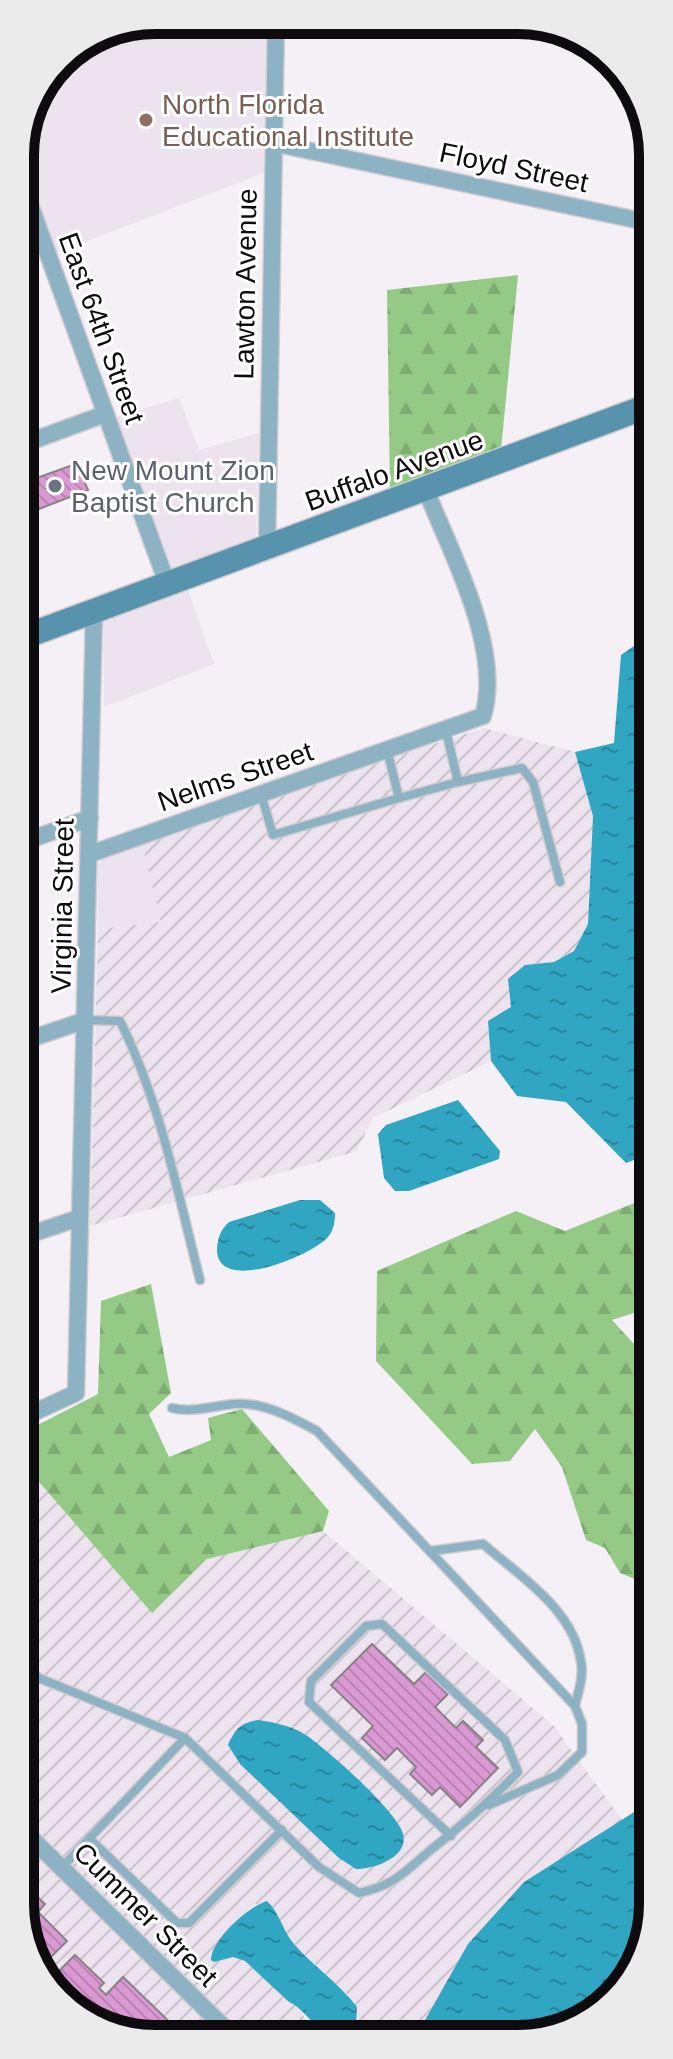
<svg xmlns="http://www.w3.org/2000/svg" width="673" height="2059" viewBox="0 0 673 2059" font-family="Arial,sans-serif">
<style>
.built{fill:#ede3ee}
.industrial{fill:url(#industrial-furrows);fill-rule:evenodd}
.forest{fill:url(#forest-firs)}
.water{fill:url(#water-ripples)}
.building{fill:url(#building-back-hatch);stroke:#878386;stroke-width:2}
.lines{fill:none;stroke-linecap:round;stroke-linejoin:round}
.lane-casing{stroke:#cfcbd0;stroke-width:11}
.street-casing{stroke:#cfcbd0;stroke-width:19}
.secondary-casing{stroke:#cfcbd0;stroke-width:27}
.lane{stroke:#8cb2c4;stroke-width:8}
.street{stroke:#8cb2c4;stroke-width:16}
.secondary{stroke:#5793ad;stroke-width:24}
.rail{stroke:#757275;stroke-width:5;stroke-dasharray:10 10;stroke-linecap:butt}
.education-dot{fill:#8d6e63;stroke:#fff;stroke-width:3}
.worship-dot{fill:#6b7280;stroke:#fff;stroke-width:3}
.labels{text-anchor:middle;stroke-width:6;stroke-linejoin:round;paint-order:stroke}
.education-label{font-size:28px;fill:#785e54;stroke:#fff;text-anchor:start}
.street-label{font-size:28px;fill:#0d0b0d;stroke:#fff}
.worship-label{font-size:28px;fill:#5b616d;stroke:#fff;text-anchor:start}
.rim{fill:none;stroke:#0d0b0d;stroke-width:10}
</style>
<defs>
<pattern id="industrial-furrows" width="10" height="10" patternUnits="userSpaceOnUse" patternTransform="scale(2)"><rect width="10" height="10" fill="#ede3ee"/><path d="M-1 1l2-2M0 10L10 0M9 11l2-2" fill="none" stroke="#cac1cb"/></pattern>
<pattern id="forest-firs" width="22" height="20" patternUnits="userSpaceOnUse" patternTransform="scale(2)"><rect width="22" height="20" fill="#94ca86"/><path d="M5 1l3.5 6h-7zM16 11l3.5 6h-7z" fill="#7eac72"/></pattern>
<pattern id="water-ripples" width="26" height="14" patternUnits="userSpaceOnUse" patternTransform="scale(2)"><rect width="26" height="14" fill="#30a6c3"/><path d="M2 4q2-2 4 0t4 0M15 11q2-2 4 0t4 0" fill="none" stroke="#27859d"/></pattern>
<pattern id="building-back-hatch" width="6" height="6" patternUnits="userSpaceOnUse" patternTransform="scale(2)"><rect width="6" height="6" fill="#db99d3"/><path d="M-1 5l2 2M0 0l6 6M5-1l2 2" fill="none" stroke="#bb82b4"/></pattern>
</defs>
<rect width="100%" height="100%" fill="#f4f0f5"/>
<g class="built">
<path d="M155 20 267 21 264 173 54 254 20 156 34 95 66 54Z"/>
<path d="M179 398 199 450 259 433 256 542 173 571 116 417Z"/>
<path d="M187 587 214 664 104 707 103 618Z"/>
<path d="M142 843 162 922 98 929V864L106 856Z"/>
</g>
<g class="industrial">
<path d="M484 728 575 752 593 816 588 924 574 951 554 962 525 965 511 1007 488 1021 491 1061 373 1118 357 1151 90 1226 98 929 161 922 142 843 234 808Z"/>
<path d="M22 1462 152 1612 207 1559 323 1531 554 1726 622 1820 524 1882 468 1944 416 2036H342L345 2035 348 1995 297 1947 279 1925 276 1910 254 1904 220 1939 210 1955 214 1962 233 1957 245 1961 289 2002 298 2006 304 2017 326 2036H128L59 1999 23 1930ZM305 1734 359 1782 339 1858 240 1764 228 1745Z"/>
</g>
<g class="forest">
<path d="M518 275 501 450 390 491 387 290Z"/>
<path d="M652 1196V1307L612 1320 634 1344 652 1347V1586L620 1573 605 1548 586 1540 562 1467 535 1429 510 1461 472 1464 376 1361 377 1271 516 1211 565 1231Z"/>
<path d="M151 1284 171 1393 149 1414 169 1457 211 1440 208 1418 242 1409 329 1511 323 1531 207 1559 152 1613 22 1462V1433L98 1394 101 1301Z"/>
</g>
<g class="water">
<path d="M651 634 652 1153 626 1163 566 1102 517 1096 491 1061 488 1021 511 1007 508 979 525 965 554 962 574 951 588 924 593 816 575 752 614 743 621 655Z"/>
<path d="M458 1100 500 1151 499 1159 409 1191H395L384 1178 378 1134 386 1125Z"/>
<path d="M300 1200H320L335 1213C335 1221 334 1230 328 1237 313 1255 218 1295 217 1250 217 1239 221 1229 229 1222Z"/>
<path d="M259 1720C276 1723 292 1726 306 1735 331 1753 386 1802 400 1827 416 1854 377 1869 356 1869L339 1858 240 1764 228 1745C235 1729 241 1722 259 1720Z"/>
<path d="M653 1800V1912L619 1993 544 2036H416L468 1944 524 1882Z"/>
<path d="M267 1901C280 1913 282 1930 294 1944 313 1966 339 1983 357 2007L356 2024 345 2035 325 2036C314 2026 302 2007 289 2002L245 1961 233 1957 214 1962 211 1960C211 1940 249 1906 267 1901Z"/>
</g>
<g class="building">
<path d="M78 463 81 472 87 470 90 479 84 481 88 490 21 516 23 483Z"/>
<path d="M372 1644 414 1684 426 1672 448 1694 435 1707 456 1728 463 1721 483 1740 476 1747 498 1768 460 1807 440 1787 432 1795 410 1774 416 1767 397 1748 385 1760 362 1738 373 1726 331 1685Z"/>
<path d="M22 1882 45 1904 38 1912 67 1941 46 1962 57 1973 75 1955 104 1983 99 1988 106 1995 123 1977 184 2036H128L59 1999 23 1930Z"/>
</g>
<g class="lines">
<defs>
<g id="lane">
<path d="M99 41 100 44"/>
<path d="M446 731 458 782 522 768 533 782 560 882"/>
<path d="M387 750 399 798 458 782"/>
<path d="M261 794 273 835 399 798"/>
<path d="M86 1020 120 1021C160 1101 178 1194 200 1280"/>
<path d="M172 1408C193 1413 212 1406 234 1404 262 1401 293 1418 317 1431L575 1706 582 1724V1752L558 1775 489 1805"/>
<path d="M430 1551 483 1544C520 1576 574 1610 581 1662 584 1676 578 1693 575 1706"/>
<path d="M22 1663 39 1678 185 1738 319 1867 359 1893C396 1885 405 1871 433 1848 464 1824 491 1800 518 1772L505 1740 382 1624 366 1626 311 1681 309 1702 451 1836"/>
<path d="M89 1838 177 1923H189L282 1830"/>
<path d="M62 1867 185 1738"/>
</g>
<g id="street">
<path d="M273 143 651 223"/>
<path d="M20 177 168 586"/>
<path d="M21 445 105 414"/>
<path d="M267 549 276 21"/>
<path d="M21 843 90 818"/>
<path d="M90 854 483 716C503 648 451 554 426 490"/>
<path d="M21 1042 86 1020"/>
<path d="M22 1237 79 1218"/>
<path d="M22 1418 76 1393 94 612"/>
<path d="M22 1829 233 2036"/>
</g>
<path id="secondary" d="M21 638 651 405"/>
</defs>
<use href="#lane" class="lane-casing"/>
<use href="#street" class="street-casing"/>
<use href="#secondary" class="secondary-casing"/>
<use href="#lane" class="lane"/>
<use href="#street" class="street"/>
<use href="#secondary" class="secondary"/>
<path class="rail" d="M22 1721 24 1723"/>
</g>
<circle class="education-dot" cx="146" cy="120" r="8"/>
<circle class="worship-dot" cx="55" cy="486" r="8"/>
<g class="labels">
<g class="education-label">
<text x="162" y="114">North Florida<tspan x="162" dy="32">Educational Institute</tspan></text>
</g>
<g class="street-label">
<text transform="translate(514 167) rotate(12)" y="10">Floyd Street</text>
<text transform="translate(245 284) rotate(-89)" y="10">Lawton Avenue</text>
<text transform="translate(102 328) rotate(70)" y="10">East 64th Street</text>
<text transform="translate(394 470) rotate(-20)" y="10">Buffalo Avenue</text>
<text transform="translate(235 776) rotate(-19)" y="10">Nelms Street</text>
<text transform="translate(62 906) rotate(-89)" y="10">Virginia Street</text>
<text transform="translate(146 1914) rotate(45)" y="10">Cummer Street</text>
</g>
<g class="worship-label">
<text x="71" y="480">New Mount Zion<tspan x="71" dy="32">Baptist Church</tspan></text>
</g>
</g>
<path d="M0 0H673V2059H0ZM155 34H518A121 121 0 0 1 639 155V1904A121 121 0 0 1 518 2025H155A121 121 0 0 1 34 1904V155A121 121 0 0 1 155 34Z" fill="#ecebec" fill-rule="evenodd"/>
<path class="rim" d="M155 34H518A121 121 0 0 1 639 155V1904A121 121 0 0 1 518 2025H155A121 121 0 0 1 34 1904V155A121 121 0 0 1 155 34Z"/>
</svg>
